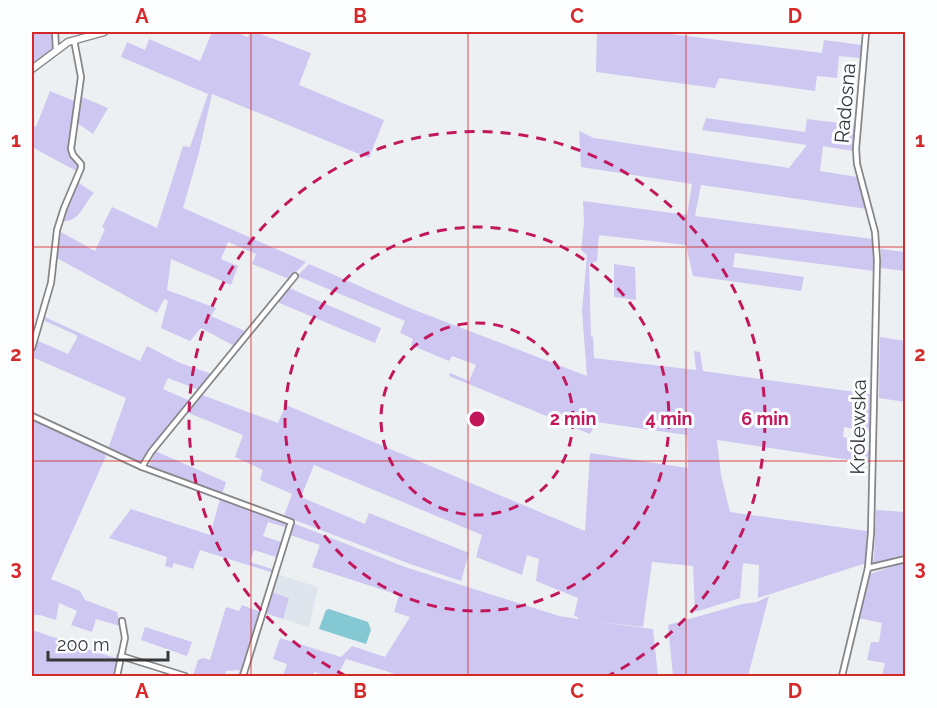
<svg xmlns="http://www.w3.org/2000/svg" width="937" height="708" viewBox="0 0 937 708" font-family="Raleway,sans-serif">
<style>
.built{fill:#dee5ed}
.green{fill:#cdc7f1}
.water{fill:#83c8d3}
.lines{fill:none;stroke-linecap:round;stroke-linejoin:round}
.street-casing{stroke:#848688;stroke-width:8}
.secondary-casing{stroke:#848688;stroke-width:9}
.street{stroke:#fff;stroke-width:4.5}
.secondary{stroke:#fff;stroke-width:6}
.grid{fill:none;stroke:#d62828;stroke-width:1.5;stroke-opacity:0.55}
.ring{fill:none;stroke:#c2185b;stroke-width:3;stroke-dasharray:10 8}
.labels{text-anchor:middle;stroke-width:6;stroke-linejoin:round;paint-order:stroke}
.street-label{font-size:20px;fill:#363738;stroke:#fbfdff}
.centre{fill:#c2185b;stroke:#fbfdff;stroke-width:3}
.ring-label{font-size:18px;text-anchor:middle;font-weight:bold;fill:#c2185b;stroke:#fbfdff;stroke-width:6;stroke-linejoin:round;paint-order:stroke}
.neatline{fill:none;stroke:#d62828;stroke-width:2}
.grid-label{font-size:20px;text-anchor:middle;font-weight:bold;fill:#d62828}
</style>
<rect width="100%" height="100%" fill="#edf0f2"/>
<path class="built" d="M277 574 318 587 309 627 283 619 289 598 271 592Z"/>
<g class="green">
<path d="M32 32H53V48L32 67Z"/>
<path d="M212 32H235L248 37 250 32H255L311 53 299 85 384 120 369 158 212 94 199 152 183 208 306 262 289 279 252 264 256 254 228 242 221 259 238 266 231 285 171 259 167 290 216 308 211 316 245 331 234 346 201 328 190 341 161 328 168 301 164 299 157 313 57 258 61 232 95 251 105 229 102 227 112 207 157 228 183 146 190 147 208 94 121 57 127 42 145 50 149 39 200 61Z"/>
<path d="M597 32H655L822 53 824 40 862 45 860 58 839 56 837 78 817 76 815 91 719 78 715 88 596 72Z"/>
<path d="M50 91 74 101 69 150 79 168 78 172 32 147V125L36 127Z"/>
<path d="M82 92V97L108 108 93 134 76 122Z"/>
<path d="M706 118 805 132 807 119 855 125 853 151 823 146 820 171 858 177 867 209 701 185 695 216 873 239 874 271 735 253 733 267 804 277 801 291 693 276 686 245 599 235 597 261 589 264 591 336 593 337 594 358 696 370 694 351 700 352 703 371 870 394V431L844 427 843 437 847 438V446L869 450V463L717 440 721 475 730 512 867 531 866 563 758 598 759 565 743 563 740 598 695 612 693 566 652 562 643 627 584 620 653 629 658 676H402L346 659 337 676H327L314 672 312 676H283L287 664 273 659 280 638 341 657 352 646 385 657 410 617 394 612 399 595 312 567 320 545 290 535 293 523 405 567 559 616 578 619V617L574 616 578 598 536 581 539 559 527 555 522 575 476 557 482 535 314 465 301 497 365 524 369 513 469 553 461 581 410 564 284 516 292 494 260 480 263 470 235 457 243 435 186 412 202 395 278 423 286 405 585 531 590 453 688 468 687 435 596 422 590 434 449 376 450 373 469 381 476 365 452 356 449 361 411 345 413 339 400 333 405 321 297 276 309 264 412 309 587 376 582 311 587 255 581 250 584 223 583 201 687 215 692 184 581 167 579 131 594 138 789 168 807 145 702 130Z"/>
<path d="M84 166 79 183 94 193C83 204 80 223 62 221Z"/>
<path d="M881 249 905 252V271L881 268Z"/>
<path d="M614 264 635 267 636 300 614 297Z"/>
<path d="M289 288 381 328 375 343 277 302Z"/>
<path d="M45 317 140 361 147 346 180 363 212 374 199 390 168 378 163 389 190 401 143 461 137 463 108 449 126 398 32 357 36 340 68 354 77 338 76 335 45 321Z"/>
<path d="M880 337 905 341V402L879 398Z"/>
<path d="M32 418 103 452 106 456 51 579 80 591 85 600 117 612 120 626 96 619 92 632 71 625 77 611 59 603 56 620 40 615H34L32 623Z"/>
<path d="M155 451 226 482 222 494 149 467Z"/>
<path d="M220 499 286 523 288 528 268 522 263 536 284 543 279 558 254 550 250 562 275 570 274 573 200 550 193 569 174 563 172 568 165 566 167 557 109 538 131 509 210 535Z"/>
<path d="M876 510 905 512 903 556 874 565 872 564 874 557Z"/>
<path d="M905 562V676H882L885 663 867 660 871 642H879L882 623 858 618 870 574Z"/>
<path d="M271 592 289 598 283 619 265 613Z"/>
<path d="M769 596 748 676H673L668 625 742 604 757 602Z"/>
<path d="M242 605 261 612 241 676H237L240 670 226 671 225 676H193L198 660 203 658 210 660 226 607 239 611Z"/>
<path d="M145 627 192 642 187 656 141 640Z"/>
<path d="M32 630 115 658 117 654 119 655 114 676H32Z"/>
</g>
<path class="water" d="M329 609 368 622 371 630 366 644 319 629 326 610Z"/>
<g class="lines">
<defs>
<g id="street">
<path d="M55 32 56 50"/>
<path d="M32 348 51 283 57 230 64 208 81 168V164L73 155 71 149 81 77 74 40"/>
<path d="M32 416 142 467 291 522 243 676"/>
<path d="M142 467 151 452 295 276"/>
<path d="M868 568 906 559"/>
<path d="M121 656 185 676"/>
<path d="M117 676 125 638 122 621"/>
<path d="M842 676 868 568 871 533 877 260 875 232 857 164 856 149 866 32"/>
</g>
<path id="secondary" d="M32 69 68 42 104 32"/>
</defs>
<use href="#street" class="street-casing"/>
<use href="#secondary" class="secondary-casing"/>
<use href="#street" class="street"/>
<use href="#secondary" class="secondary"/>
</g>
<path class="grid" d="M251 32V676M468 32V676M686 32V676M32 247H906M32 461H906"/>
<g class="ring">
<circle cx="477" cy="419" r="96"/>
<circle cx="477" cy="419" r="192"/>
<path d="M346 676A288 288 0 1 1 608 676"/>
</g>
<g class="labels">
<g class="street-label">
<text transform="translate(845 103) rotate(-85)" y="7">Radosna</text>
<text transform="translate(858 427) rotate(-89)" y="7">Królewska</text>
</g>
</g>
<circle cx="477" cy="419" r="9" class="centre"/>
<g class="ring-label">
<text x="573" y="425">2 min</text>
<text x="669" y="425">4 min</text>
<text x="765" y="425">6 min</text>
</g>
<rect width="937" height="708" fill="none" stroke="#fbfdff" stroke-width="66"/>
<path d="M48 651v9h120v-9" fill="none" stroke="#363738" stroke-width="3"/>
<text x="57" y="651" font-size="18" fill="#363738" stroke="#fbfdff" stroke-width="4.5" paint-order="stroke">200 m</text>
<rect x="33" y="33" width="871" height="642" class="neatline"/>
<g class="grid-label">
<text x="142" y="23">A</text>
<text x="360" y="23">B</text>
<text x="577" y="23">C</text>
<text x="795" y="23">D</text>
<text x="16" y="147">1</text>
<text x="920" y="147">1</text>
<text x="16" y="361">2</text>
<text x="920" y="361">2</text>
<text x="16" y="575">3</text>
<text x="920" y="575">3</text>
<text x="142" y="698">A</text>
<text x="360" y="698">B</text>
<text x="577" y="698">C</text>
<text x="795" y="698">D</text>
</g>
</svg>
